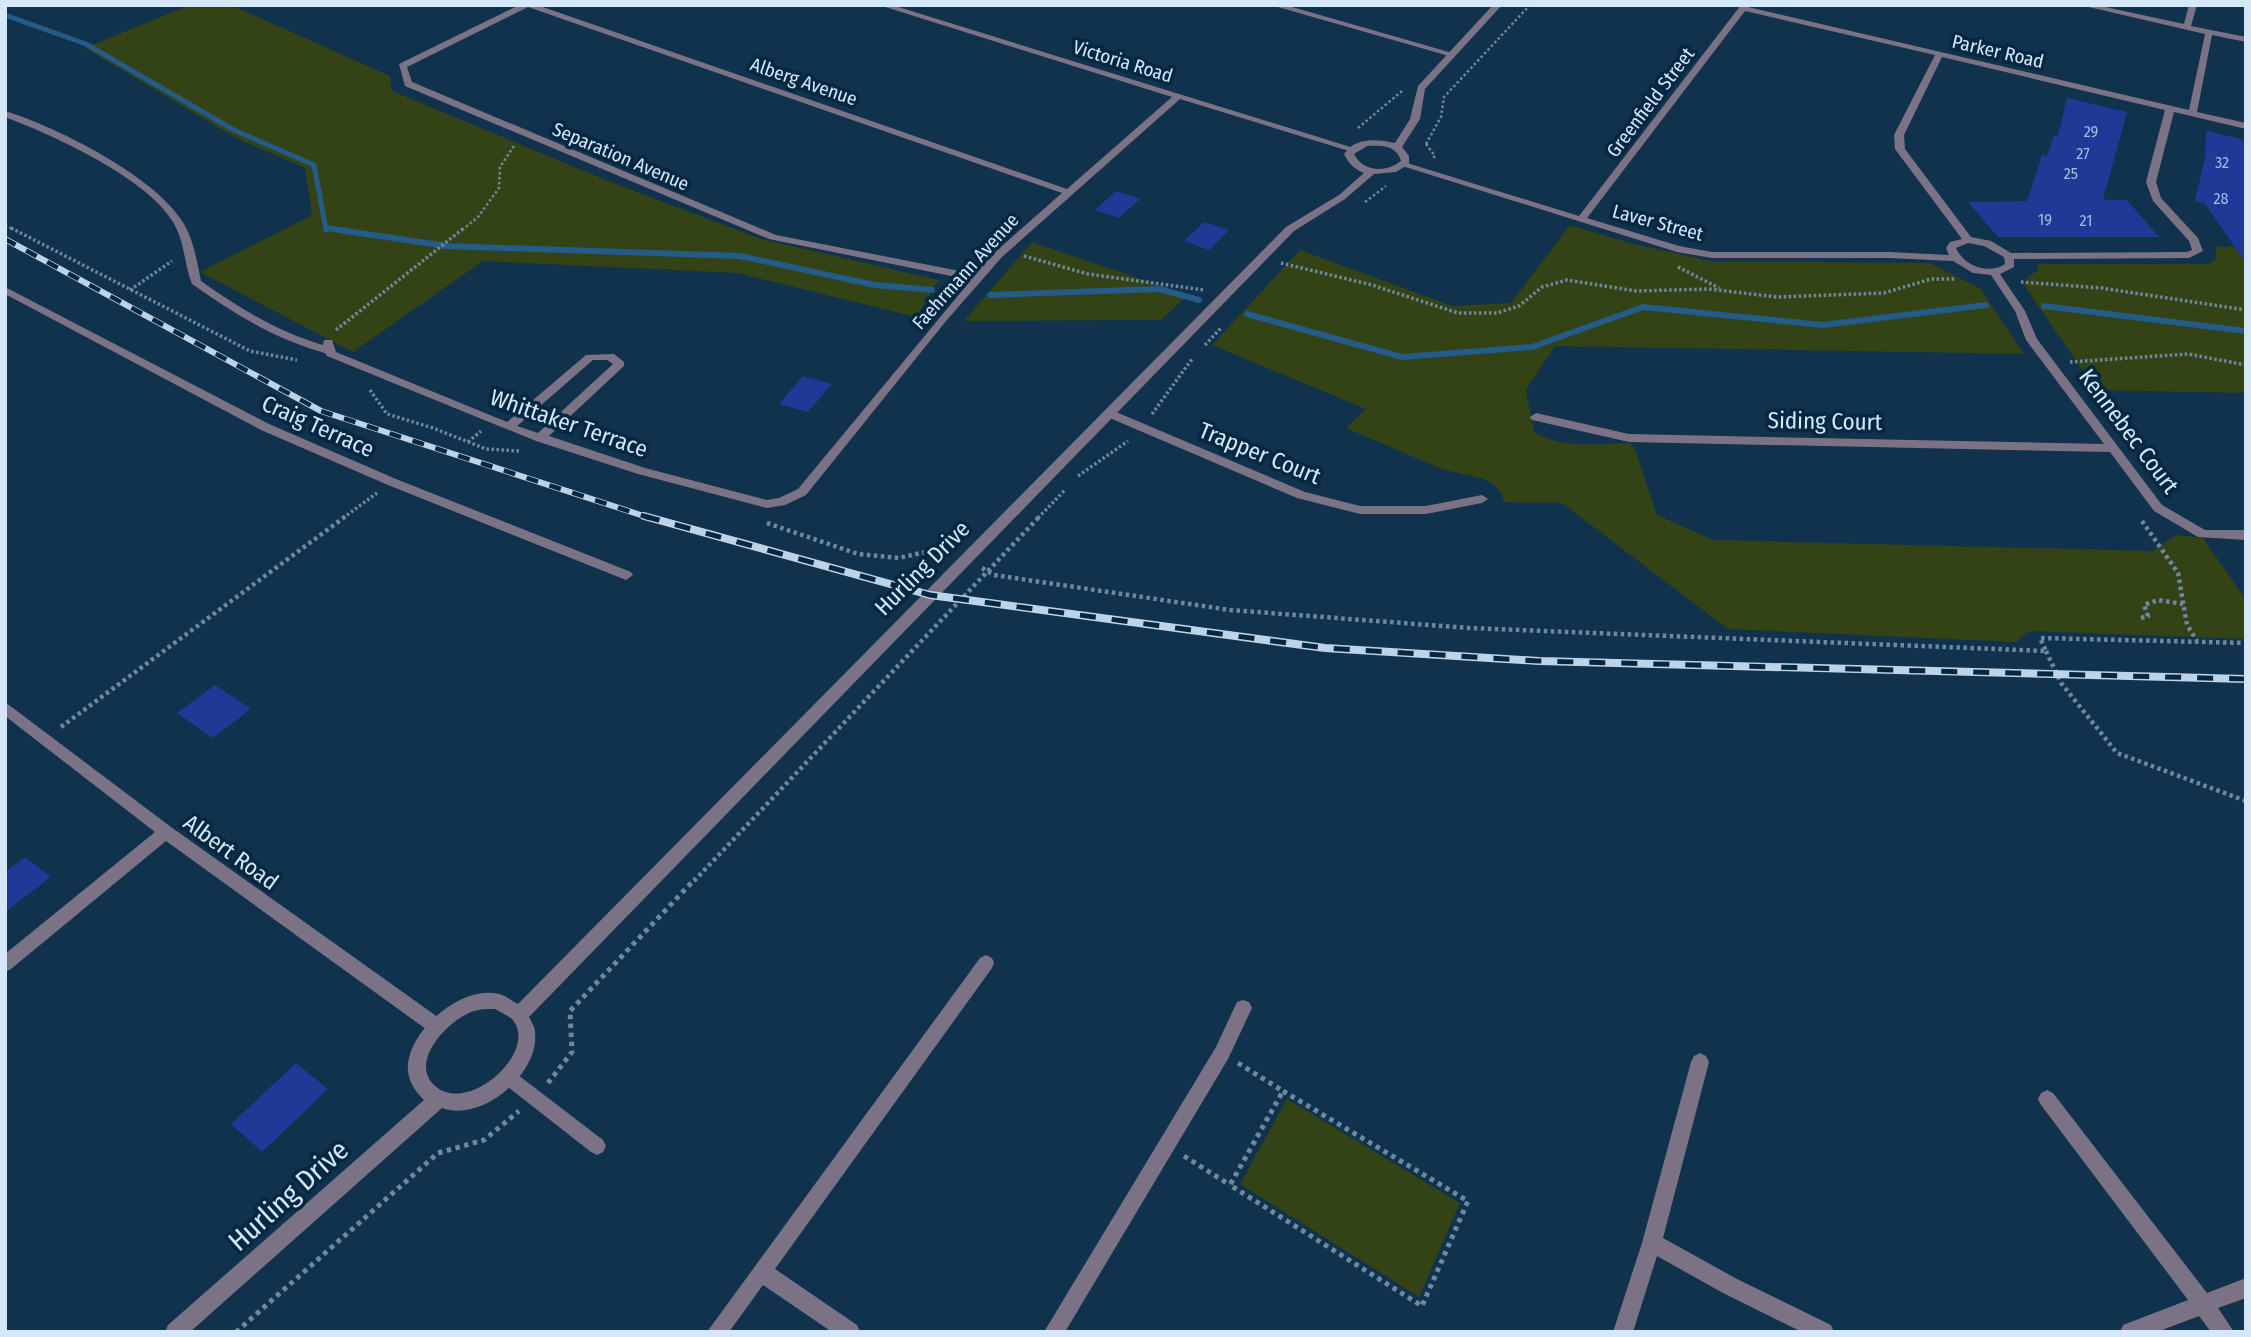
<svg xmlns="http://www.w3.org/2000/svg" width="2251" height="1337" viewBox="0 0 2251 1337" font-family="'Fira Sans Condensed',sans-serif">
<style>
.green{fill:#334316}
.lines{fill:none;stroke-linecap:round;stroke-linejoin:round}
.stream-far1{stroke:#245b88;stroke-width:5}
.stream{stroke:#245b88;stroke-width:6}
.building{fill:#1e3996}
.path-far3{stroke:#6e899f;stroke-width:2.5;stroke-dasharray:2.5 2.5;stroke-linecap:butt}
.path-far2{stroke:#6e899f;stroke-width:3.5;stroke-dasharray:2.5 2.5;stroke-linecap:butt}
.path-far1{stroke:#6e899f;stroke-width:4.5;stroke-dasharray:3.5 3.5;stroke-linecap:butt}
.path{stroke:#6e899f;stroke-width:5;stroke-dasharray:4.5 4.5;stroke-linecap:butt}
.service{fill:#7b7385;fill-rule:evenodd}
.minor{fill:#7b7385;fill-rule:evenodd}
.tertiary{fill:#7b7385;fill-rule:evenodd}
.rail-far1-casing{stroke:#bed3e6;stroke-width:6}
.rail-casing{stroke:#bed3e6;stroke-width:8}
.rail-far1{stroke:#052842;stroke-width:4.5;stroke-dasharray:12;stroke-linecap:butt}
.rail{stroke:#052842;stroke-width:5;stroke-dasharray:16;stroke-linecap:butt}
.labels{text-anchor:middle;stroke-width:7;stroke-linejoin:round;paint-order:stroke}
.far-number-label{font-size:16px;fill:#a7bce1}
.far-street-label{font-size:19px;fill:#d5e8fa;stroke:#052842}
.street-label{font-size:23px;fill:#d5e8fa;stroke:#052842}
.near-street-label{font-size:28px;fill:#d5e8fa;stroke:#052842}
</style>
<rect width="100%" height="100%" fill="#10324d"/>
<g class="green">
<path d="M190 5H231L390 76 392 91 613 183 761 239 939 280 916 317 738 273 483 261 353 352 200 272 312 215 305 168 236 138 85 48Z"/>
<path d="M1570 225 1633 244 1711 261 1930 263 1981 289 2024 354 1555 346 1526 390 1534 432C1565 450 1596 443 1631 443L1636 452 1657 515 1713 540 2153 551 2176 535 2203 538 2246 600V639L2030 631 2016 642 1728 629 1562 503 1504 502 1502 494 1495 485 1484 479 1442 469 1346 428 1366 409 1212 345 1300 250 1452 306 1511 303Z"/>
<path d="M1032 242 1188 295 1161 320 964 321Z"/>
<path d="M2246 246V393L2096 390 2024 285 2028 276 2039 270 2037 264H2208L2217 259 2215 247Z"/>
<path d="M1287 1099 1460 1203 1419 1297 1240 1184Z"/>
</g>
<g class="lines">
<path class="stream-far1" d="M5 15 86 44 234 130 314 165 326 230"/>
<g class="stream">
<path d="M326 228 447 246 740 256 875 285 932 290"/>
<path d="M990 295 1159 289 1199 300"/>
<path d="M2044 306 2246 331"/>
<path d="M1247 314 1402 357 1532 347 1643 307 1823 325 1986 305"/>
</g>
</g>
<g class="building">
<path d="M2067 98 2127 112 2103 200H2127L2159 237H1998L1968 202 2027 201 2042 155 2047 156 2054 135 2058 136Z"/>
<path d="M2206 131 2246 140V263L2205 204 2195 201 2205 157Z"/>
<path d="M1116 191 1140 199 1119 218 1095 210Z"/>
<path d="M1204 222 1229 230 1209 250 1184 241Z"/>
<path d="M803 376 832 384 808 412 779 404Z"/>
<path d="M215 685 251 709 213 738 177 713Z"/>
<path d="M25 857 51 877 5 912V872Z"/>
<path d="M296 1063 328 1089 262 1152 231 1124Z"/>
</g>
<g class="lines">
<g class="path-far3">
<path d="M1358 128 1402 91"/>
<path d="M1426 144 1441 117 1444 97 1530 5"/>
<path d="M1426 144 1435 156 1432 159"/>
<path d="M1365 202 1386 186"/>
<path d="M5 225 14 230"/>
<path d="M462 230 478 217 499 188 500 167 514 146"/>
</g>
<g class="path-far2">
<path d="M11 228 250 351 297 360"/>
<path d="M1024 256 1088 274 1204 290"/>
<path d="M1281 263 1372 285 1458 313H1497L1519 306 1542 287 1567 280 1636 291 1709 289 1777 297 1884 293 1931 279H1956"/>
<path d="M1678 267 1719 288"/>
<path d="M2021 282 2101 288 2246 310"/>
<path d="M130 290 172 261"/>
<path d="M336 330 464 228"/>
<path d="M1205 345 1221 328"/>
<path d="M2070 362 2188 354 2246 365"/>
<path d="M370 390 387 414 433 428 486 449 520 451"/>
<path d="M1152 414 1192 359"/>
<path d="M468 442 481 431"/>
<path d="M1078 476 1128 441"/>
<path d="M343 518 377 493"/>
<path d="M1038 518 1065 490"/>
</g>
<g class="path-far1">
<path d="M2142 521 2178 573 2187 625 2197 641"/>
<path d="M767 523 858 554 899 558 947 547 950 550"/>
<path d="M982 568 994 575 1230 610 1469 628 2046 651 2040 638 2246 643"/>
<path d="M2141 618 2148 616 2144 605 2158 600 2183 604"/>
<path d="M2046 651 2061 683 2117 753 2246 801"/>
<path d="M61 727 346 516"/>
<path d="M694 881 1040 516"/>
</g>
<g class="path">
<path d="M1238 1063 1283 1091"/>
<path d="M548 1083 572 1052 570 1011 695 879"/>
<path d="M1283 1091 1468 1201 1422 1306 1230 1185Z"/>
<path d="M1184 1156 1230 1185"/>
<path d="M236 1332 438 1153 484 1140 519 1111"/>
</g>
<g class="service">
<path d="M986 955 992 958 994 963 992 968 775 1269 857 1325 860 1332H832L763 1285 729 1332H707L980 958Z"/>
<path d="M1243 1000 1249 1002 1252 1008 1228 1059 1065 1332H1044L1216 1047 1237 1002Z"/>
<path d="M1700 1053 1706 1056 1709 1062 1663 1238 1737 1279 1831 1325 1834 1332H1802L1723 1293 1657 1256 1633 1332H1613L1642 1243 1691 1062 1694 1056Z"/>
<path d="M2047 1090 2053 1093 2207 1293 2246 1278V1298L2218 1308 2234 1332H2211L2199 1316 2157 1332H2120L2123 1325 2188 1300 2041 1105 2038 1099 2041 1093Z"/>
</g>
<g class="minor">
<path d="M519 5H537L1067 189 1172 97 879 5H892L1357 149 1349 151 1180 99 1002 257 946 321 806 495 785 505 767 508 638 474 536 441 327 356 325 353C275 339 234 314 192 284 184 264 185 242 173 222 147 178 53 135 5 117V111C57 127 157 177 184 224 194 241 197 262 201 281 239 308 278 332 323 345L324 340H332L336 352 507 422 586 355 614 354 624 362V366L549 436 645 468 767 500 779 498 798 489 971 280 769 239 405 86 399 64ZM528 7 1062 193 994 253 975 274 776 235 412 82 407 67ZM593 360H607L613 364 538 433 517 426Z"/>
<path d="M1271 5H1285L1456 54 1449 56Z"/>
<path d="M1741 5H1749L1748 7 2189 110 2205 34 2080 5H2096L2184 24 2189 5H2197L2191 26 2246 37V42L2212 35 2197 112 2246 123V129L2174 112 2156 182 2161 198 2198 238 2203 251 2189 258 2014 259V267L2000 274 2025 311 2037 339 2162 505 2205 530H2246V540L2198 537 2154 511 2110 452 1629 442 1532 420 1530 417 1536 413 1629 434 2104 444 2026 340 2015 311 1991 275 1973 273 1953 261 1889 258H1712L1677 252 1399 165 1407 163 1579 216ZM1745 11 1935 55 1894 135 1895 149 1962 239 1950 242 1946 248 1949 255 1889 252H1712L1679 246 1587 218ZM1942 57 2165 110 2146 182 2153 201 2189 241 2192 250 2187 252 2011 253 1991 241 1971 237 1905 149 1904 135ZM1968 243 1984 246 2004 257 2005 264C1988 275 1964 266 1956 248Z"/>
<path d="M5 287 269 424 396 479 631 572 633 575 626 580 621 578 388 485 261 430 5 294Z"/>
<path d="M1109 409 1305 492 1360 506H1426L1482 495 1488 499 1482 503 1426 514H1360L1297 498 1105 416 1103 413Z"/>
<path d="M5 702 171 827 442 1020 445 1026 442 1032 436 1034 430 1032 166 841 11 969 5 972V954L155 832 5 716Z"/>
<path d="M509 1068 603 1140 606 1146 603 1152 597 1155 591 1152 503 1083 500 1077 503 1071Z"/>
</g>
<path class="tertiary" d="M1493 5H1502L1425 89 1420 119 1402 147 1409 156V164L1396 172 1374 174 1345 199 1294 231 529 1017C531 1021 535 1027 535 1032 540 1074 481 1123 442 1108L190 1332H165L168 1325 424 1100C416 1092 409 1083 408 1071 405 1033 461 984 499 994 505 995 512 1001 518 1004L1286 227 1339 195 1364 173C1354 169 1349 164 1344 154 1355 137 1377 139 1395 143L1410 119 1418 86ZM1367 146C1381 145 1397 145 1401 161 1386 173 1363 172 1354 154ZM495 1009C500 1012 509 1016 513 1020 539 1053 465 1118 433 1084 411 1061 446 1023 469 1013 477 1009 486 1009 495 1009Z"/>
<defs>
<path id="rail-far1" d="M5 239 321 411 650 518"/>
<path id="rail" d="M644 516 930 595 1325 648 1539 661 2246 679"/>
</defs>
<use href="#rail-far1" class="rail-far1-casing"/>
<use href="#rail" class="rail-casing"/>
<use href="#rail-far1" class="rail-far1"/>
<use href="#rail" class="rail"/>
</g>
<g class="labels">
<g class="far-number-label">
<text x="2091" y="137">29</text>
<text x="2083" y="159">27</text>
<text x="2222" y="168">32</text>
<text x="2071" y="179">25</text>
<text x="2221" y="204">28</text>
<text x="2045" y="225">19</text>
<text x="2086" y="226">21</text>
</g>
<g class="far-street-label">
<text transform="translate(1998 51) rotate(13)" y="7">Parker Road</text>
<text transform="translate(1123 61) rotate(17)" y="7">Victoria Road</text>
<text transform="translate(804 81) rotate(19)" y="7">Alberg Avenue</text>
<text transform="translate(1650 102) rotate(-53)" y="7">Greenfield Street</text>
<text transform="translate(621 156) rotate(23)" y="7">Separation Avenue</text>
<text transform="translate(1658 222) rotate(15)" y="7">Laver Street</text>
<text transform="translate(965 271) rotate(-48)" y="7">Faehrmann Avenue</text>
</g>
<g class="street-label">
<text transform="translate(1825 421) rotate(1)" y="8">Siding Court</text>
<text transform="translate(569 423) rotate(19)" y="8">Whittaker Terrace</text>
<text transform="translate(318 426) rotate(24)" y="8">Craig Terrace</text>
<text transform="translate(2129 431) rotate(53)" y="8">Kennebec Court</text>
<text transform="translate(1260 453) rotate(22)" y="8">Trapper Court</text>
<text transform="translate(922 568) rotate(-45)" y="8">Hurling Drive</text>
<text transform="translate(231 852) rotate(36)" y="8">Albert Road</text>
</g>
<g class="near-street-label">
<text transform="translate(288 1195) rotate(-42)" y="10">Hurling Drive</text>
</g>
</g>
<rect width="2251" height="1337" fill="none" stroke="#d5e8fa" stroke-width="14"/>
</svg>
